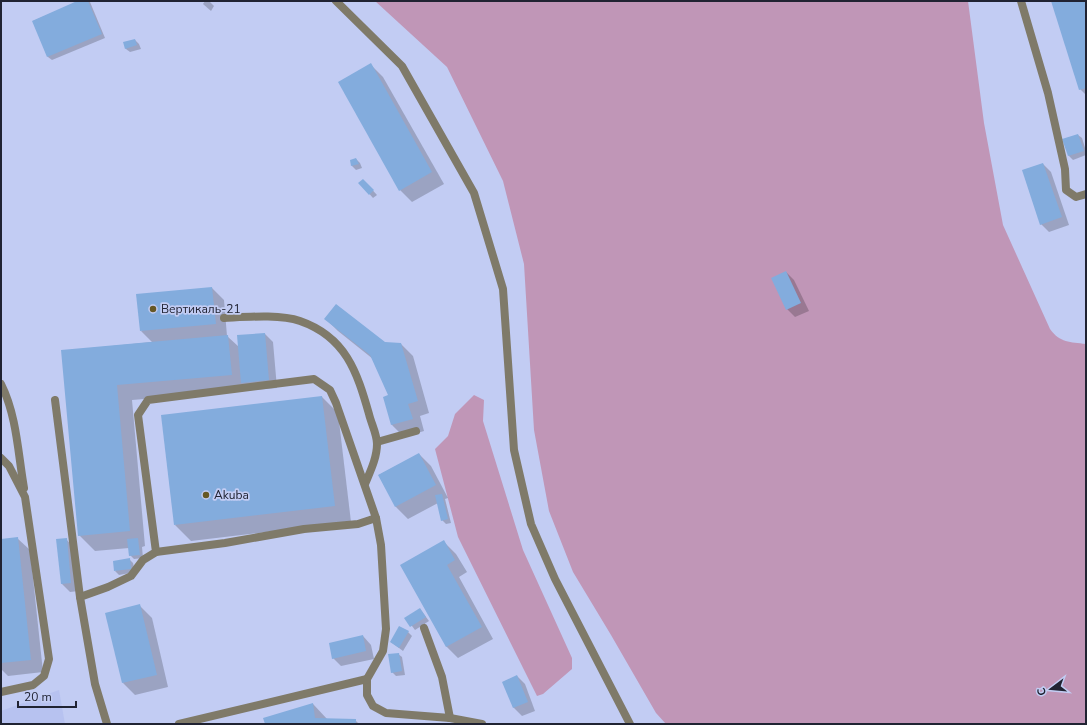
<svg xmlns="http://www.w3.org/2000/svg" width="1087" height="725" viewBox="0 0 1087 725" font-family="'Nunito Sans',sans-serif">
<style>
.built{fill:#b7c2f0}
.green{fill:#c096b7}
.shadow{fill:#0003}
.building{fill:#83acdd}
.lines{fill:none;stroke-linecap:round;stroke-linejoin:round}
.lane{stroke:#7f7a69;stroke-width:8}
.poi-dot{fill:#665825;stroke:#c2ccf3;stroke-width:1.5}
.labels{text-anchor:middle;stroke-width:3.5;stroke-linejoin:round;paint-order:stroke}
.poi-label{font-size:12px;fill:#202332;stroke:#c2ccf3;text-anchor:start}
</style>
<rect width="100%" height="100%" fill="#c2ccf3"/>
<path class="built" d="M59 690 65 724H1V711Z"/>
<g class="green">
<path d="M375 1H968L984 123 1003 225 1050 329C1060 343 1070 342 1086 344V724H666L656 713 611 635 573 572 549 511 534 430 524 264 503 181 447 67Z"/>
<path d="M474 395 484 400 483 421 523 550 572 658V669L543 694 537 696 458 537 435 449 448 436 455 414Z"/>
</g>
<g class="shadow">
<path d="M80 1H88L90 2 105 38 52 60 48 57 33 21Z"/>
<path d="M205 1H209L214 6 211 11 203 4Z"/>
<path d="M1052 1H1086V95L1080 89Z"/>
<path d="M135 40 139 44 141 49 130 52 126 49 124 43Z"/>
<path d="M371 65 383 77 444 184 412 202 400 190Z"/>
<path d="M1078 135 1082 138 1086 151V155L1073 160 1069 156 1063 140Z"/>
<path d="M356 159 360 163 362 168 356 170 352 166 351 161Z"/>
<path d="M1043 164 1051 172 1069 225 1049 232 1041 224Z"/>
<path d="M360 183 367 184 377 195 373 198Z"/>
<path d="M786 272 794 280 809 311 795 317 787 309Z"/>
<path d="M212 288 224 300 227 336 239 347 265 334 273 342 277 388 132 400 145 546 142 547 143 558 134 559 130 555 129 548 95 551 79 535 62 351 152 342 141 331Z"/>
<path d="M326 319 384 343 401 344 413 356 429 413 420 416 424 431 404 437 392 425 390 396 373 359 338 331Z"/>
<path d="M322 397 338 413 351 522 191 541 175 525Z"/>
<path d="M419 454 431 466 448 498 445 499 451 523 446 524 442 520 438 503 408 519 396 507 379 475Z"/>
<path d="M17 538 30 550 43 672 8 676 1 669V540Z"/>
<path d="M66 539 74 548 79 591 70 592 62 584Z"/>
<path d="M444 542 456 554 467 572 459 577 493 639 458 658 446 646Z"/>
<path d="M129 559 133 563 135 572 119 575 115 571Z"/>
<path d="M140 606 152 618 168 687 135 695 123 683Z"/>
<path d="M420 609 429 621 415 630 406 618Z"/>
<path d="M408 632 412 636 403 651 391 642Z"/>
<path d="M363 636 371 645 374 659 341 666 333 658Z"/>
<path d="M398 654 402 657 405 675 396 676 392 672Z"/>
<path d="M517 676 525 684 535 711 522 716 514 708 503 682Z"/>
<path d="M313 704 328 720H355L359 724H266Z"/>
</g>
<g class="building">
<path d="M77 1H88L102 34 47 57 32 21Z"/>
<path d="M1051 1H1086V88L1079 90Z"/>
<path d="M135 39 137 45 125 49 123 42Z"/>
<path d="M371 63 432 172 399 191 338 82Z"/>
<path d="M1078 134 1084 151 1068 156 1062 139Z"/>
<path d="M356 158 359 164 351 166 350 160Z"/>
<path d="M1043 163 1062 217 1040 225 1022 170Z"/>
<path d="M363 179 374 190 369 195 358 183Z"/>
<path d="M786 271 801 303 786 310 771 278Z"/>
<path d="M212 287 216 324 140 331 136 294Z"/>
<path d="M336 304 385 342 401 343 418 401 408 404 413 419 391 425 383 397 388 395 370 355 324 319Z"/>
<path d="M265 333 269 380 241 383 237 335Z"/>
<path d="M228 335 232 375 117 385 130 531 78 536 61 350Z"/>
<path d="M322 396 335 506 174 525 161 415Z"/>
<path d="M419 453 436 485 395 507 378 475Z"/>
<path d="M442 494 448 519 441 521 435 495Z"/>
<path d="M18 537 31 660 1 663V539Z"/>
<path d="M67 538 71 583 61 584 56 539Z"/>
<path d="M138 538 140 555 129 556 127 539Z"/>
<path d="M444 540 455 560 447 565 482 627 446 647 400 565Z"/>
<path d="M130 558 131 569 114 571 113 561Z"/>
<path d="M140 604 157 675 122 683 105 613Z"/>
<path d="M420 608 426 617 410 627 404 618Z"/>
<path d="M399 626 409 631 399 648 390 642Z"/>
<path d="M363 635 366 651 332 659 329 643Z"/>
<path d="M399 653 402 671 391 673 388 654Z"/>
<path d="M517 675 528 702 513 708 502 682Z"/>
<path d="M313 703 315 718 356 719V724H265L263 718Z"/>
</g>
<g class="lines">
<g class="lane">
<path d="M336 1 402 66 474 193 503 289 514 450 531 524 555 579 630 724"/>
<path d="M1021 1 1048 93 1065 169 1066 190 1076 197 1086 194"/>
<path d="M224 318C246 317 280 314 300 321 346 337 357 372 369 414 371 423 377 434 377 444 377 458 370 472 365 484"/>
<path d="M1 384C17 416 18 454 24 488"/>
<path d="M55 400 80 597"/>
<path d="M377 442 416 431"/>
<path d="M1 458 9 466 25 497 49 659 44 676 33 685 1 692"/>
<path d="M156 552 225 543 304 529 358 524 376 518"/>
<path d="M424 628 442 677 450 718"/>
<path d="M107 724 95 684 80 597 108 587 131 576 143 560 156 552 138 415 148 400 314 379 330 390 336 403 376 518 381 545 386 629 383 651 367 679V695L373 706 386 713 450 718 482 724"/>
<path d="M179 724 367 679"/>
</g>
</g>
<g class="poi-dot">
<circle cx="153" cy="309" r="4"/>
<circle cx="206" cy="495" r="4"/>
</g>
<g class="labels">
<g class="poi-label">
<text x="161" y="313">Вертикаль-21</text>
<text x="214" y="499">Akuba</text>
</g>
</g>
<rect width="1087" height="725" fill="none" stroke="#202332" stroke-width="4"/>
<g transform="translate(1051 689) rotate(254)" stroke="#c2ccf3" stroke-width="3" paint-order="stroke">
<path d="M0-3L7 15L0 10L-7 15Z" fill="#202332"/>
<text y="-6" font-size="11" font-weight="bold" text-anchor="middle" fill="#202332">С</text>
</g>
<path d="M18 701v6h58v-6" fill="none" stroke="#202332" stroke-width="2"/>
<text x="24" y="701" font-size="12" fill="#202332" stroke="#c2ccf3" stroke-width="3" paint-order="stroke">20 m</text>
</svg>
